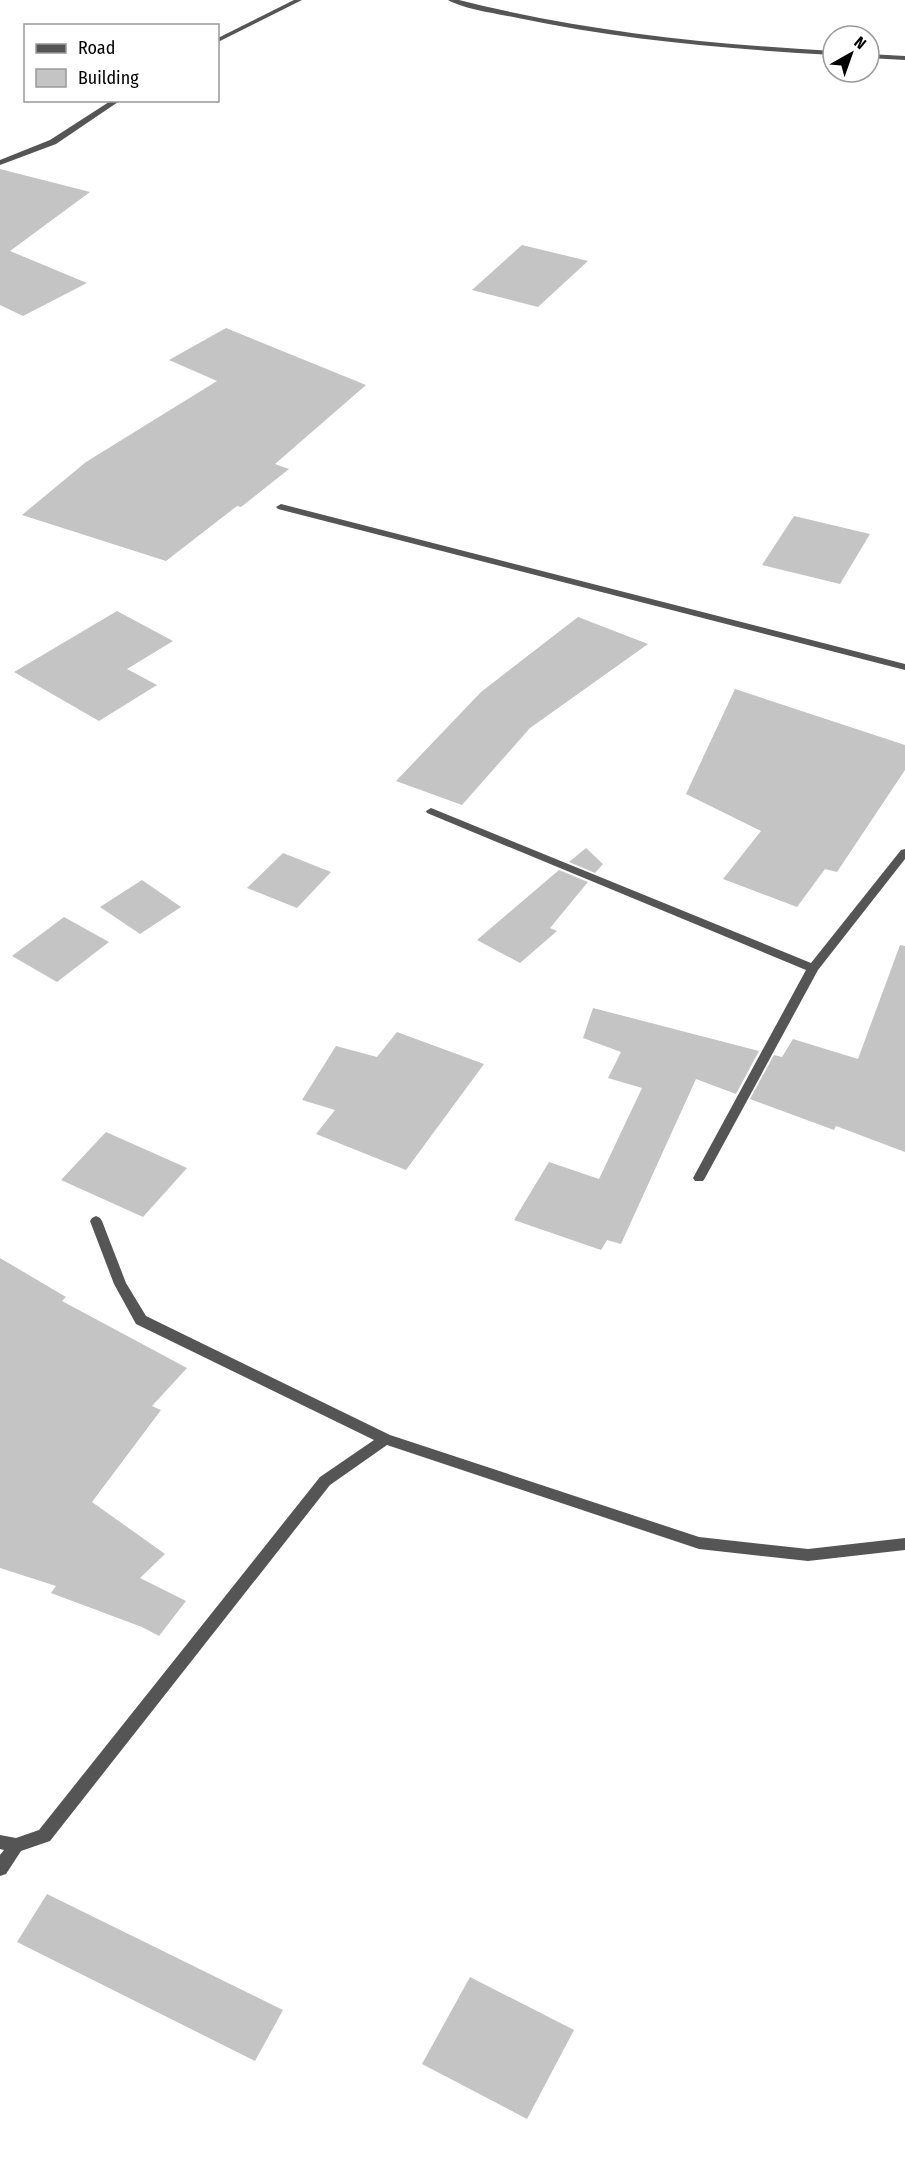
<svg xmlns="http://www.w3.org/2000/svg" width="905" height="2162" viewBox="0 0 905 2162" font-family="'Fira Sans Condensed',sans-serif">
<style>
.building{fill:#c4c4c4}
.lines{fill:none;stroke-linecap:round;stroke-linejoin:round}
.minor{fill:#555;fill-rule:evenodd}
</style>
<rect width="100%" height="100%" fill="#fff"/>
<g class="building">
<path d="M0 169 90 192 10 251 87 283 23 316 0 305Z"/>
<path d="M522 245 588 261 538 307 472 290Z"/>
<path d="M226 328 366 385 275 464 289 469 241 507 237 506 166 561 22 515 86 462 217 381 169 360Z"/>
<path d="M794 516 870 534 840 584 762 565Z"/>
<path d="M117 611 173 641 127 669 157 685 99 721 14 672Z"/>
<path d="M578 617 648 644 530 728 462 805 396 781 481 692Z"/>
<path d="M735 689 905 745V770L837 872 825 869 797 907 723 879 761 831 686 794Z"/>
<path d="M586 848 603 864 595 873 569 862Z"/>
<path d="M283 853 331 872 297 908 247 888Z"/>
<path d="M559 870 588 882 550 928 557 931 520 963 477 940Z"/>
<path d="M142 880 181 907 140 934 100 907Z"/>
<path d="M64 917 109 942 57 982 12 956Z"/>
<path d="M900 945 905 946V1152L836 1126 834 1130 750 1099 774 1055 782 1057 793 1039 858 1059Z"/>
<path d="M593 1008 759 1051 736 1094 696 1079 621 1244 607 1240 601 1250 514 1220 549 1162 599 1179 642 1088 608 1078 621 1052 583 1038Z"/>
<path d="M397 1032 484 1064 406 1170 316 1134 335 1110 302 1100 336 1046 377 1057Z"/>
<path d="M106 1132 187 1168 143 1217 61 1180Z"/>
<path d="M0 1258 66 1297 62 1301 187 1368 152 1406 161 1410 92 1502 165 1554 140 1578 186 1601 159 1636 142 1627 51 1593 56 1586 0 1568Z"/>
<path d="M47 1894 283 2010 255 2061 17 1942Z"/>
<path d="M470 1977 574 2030 527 2119 422 2064Z"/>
</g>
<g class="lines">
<g class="minor">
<path d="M294 0H302L218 42V38Z"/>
<path d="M448 0H459C582 31 706 44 833 51V55C727 49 622 40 518 18 499 14 463 9 448 0Z"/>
<path d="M869 54 905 56V60L869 58Z"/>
<path d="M112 100H121L56 144 0 165V160L50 140Z"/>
<path d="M281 504 905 664V670L278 509 276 507Z"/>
<path d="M431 808 811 963 901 850 905 849V859L818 970 705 1178 703 1181H695L693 1178 806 970 427 813 426 811Z"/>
<path d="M96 1216 100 1218 102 1221 126 1283 146 1316 390 1435 699 1537 808 1549 905 1538V1550L808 1561 699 1549 387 1445 330 1485 50 1841 21 1851 6 1874 0 1876V1855L4 1850 0 1849V1835L16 1838 39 1830 320 1477 374 1440 136 1324 114 1284 90 1221 92 1218Z"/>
</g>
</g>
<rect x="24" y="24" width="195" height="78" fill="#ffffff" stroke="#999999" stroke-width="1.5"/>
<rect x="36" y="44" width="30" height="9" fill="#555555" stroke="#999999" stroke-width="1.5"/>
<text x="78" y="54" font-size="18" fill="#000000">Road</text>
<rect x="36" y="69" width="30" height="18" fill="#c4c4c4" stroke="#999999" stroke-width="1.5"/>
<text x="78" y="84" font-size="18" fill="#000000">Building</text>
<g transform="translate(851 54) rotate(40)"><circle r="28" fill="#ffffff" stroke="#999999" stroke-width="1.5"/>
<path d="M0-4.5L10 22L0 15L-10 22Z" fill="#000000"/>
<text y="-9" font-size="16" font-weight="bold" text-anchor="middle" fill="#000000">N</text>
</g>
</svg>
